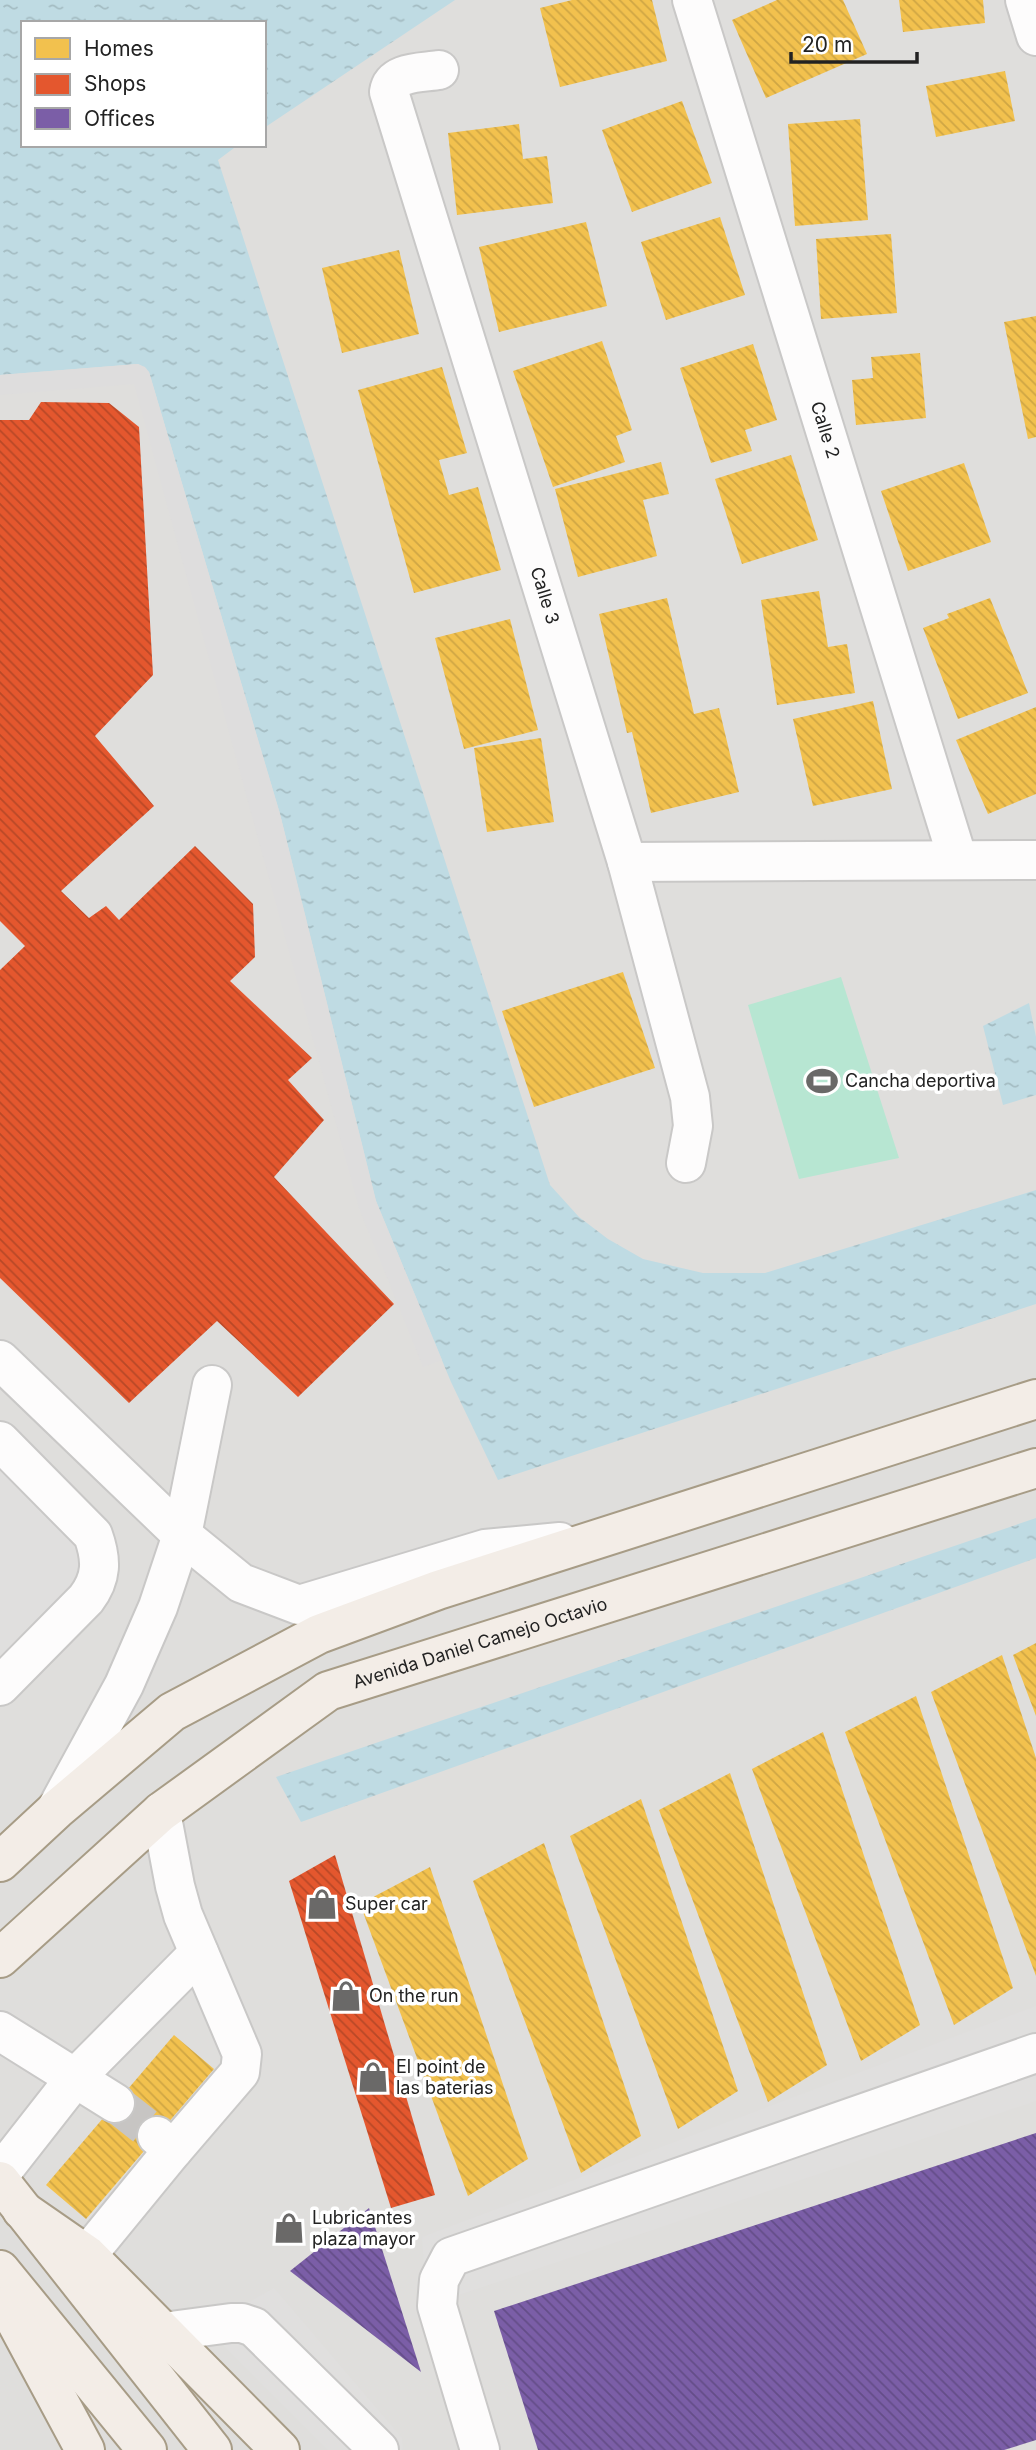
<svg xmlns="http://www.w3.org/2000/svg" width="1036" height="2450" viewBox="0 0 1036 2450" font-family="Inter,sans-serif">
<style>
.residential{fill:#dfdedc;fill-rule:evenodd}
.pitch{fill:#b7e6d2}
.parking{fill:#e0dfde}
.water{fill:url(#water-ripples)}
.pier{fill:#dedddd}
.homes{fill:url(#homes-back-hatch)}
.shops{fill:url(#shops-back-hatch)}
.offices{fill:url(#offices-back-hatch)}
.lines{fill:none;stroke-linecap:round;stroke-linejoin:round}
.minor-tunnel{stroke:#c7c5c3;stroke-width:38;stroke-dasharray:38 19;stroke-linecap:butt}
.minor-casing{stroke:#c9c8c7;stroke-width:42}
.major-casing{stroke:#a79c86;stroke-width:42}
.minor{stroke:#fdfcfc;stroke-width:38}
.major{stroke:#f3ede7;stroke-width:38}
.labels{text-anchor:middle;stroke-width:7;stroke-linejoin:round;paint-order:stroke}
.street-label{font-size:18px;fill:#222;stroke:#fff}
.poi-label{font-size:18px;fill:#222;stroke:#fff;text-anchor:start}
</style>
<defs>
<pattern id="water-ripples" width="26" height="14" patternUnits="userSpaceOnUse" patternTransform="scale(1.75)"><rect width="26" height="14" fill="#bfdbe3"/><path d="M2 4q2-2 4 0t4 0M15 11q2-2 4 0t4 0" fill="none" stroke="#a4bcc2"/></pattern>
<pattern id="homes-back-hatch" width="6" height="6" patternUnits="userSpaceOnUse" patternTransform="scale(1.75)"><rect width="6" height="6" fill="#f2c14e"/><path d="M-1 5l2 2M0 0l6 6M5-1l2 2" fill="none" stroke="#cfa644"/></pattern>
<pattern id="shops-back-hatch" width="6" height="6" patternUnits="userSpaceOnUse" patternTransform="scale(1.75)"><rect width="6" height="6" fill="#e4572e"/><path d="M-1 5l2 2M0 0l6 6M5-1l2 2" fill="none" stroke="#b84827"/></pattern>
<pattern id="offices-back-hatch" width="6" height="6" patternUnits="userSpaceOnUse" patternTransform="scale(1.75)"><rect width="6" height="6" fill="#7b5ea7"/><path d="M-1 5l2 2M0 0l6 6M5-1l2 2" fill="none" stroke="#644d88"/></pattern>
</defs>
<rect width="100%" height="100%" fill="#f0eeeb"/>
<path class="residential" d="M0 0H1036V2450H0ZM23 23H264V145H23Z"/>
<path class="pitch" d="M841 977 899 1158 799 1179 748 1005Z"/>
<g class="parking">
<path d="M0 1441 98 1547 0 1696Z"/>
<path d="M1036 2006V2101L426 2306 422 2237Z"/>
<path d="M274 2288 402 2438 403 2450H328L205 2327Z"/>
</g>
<g class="water">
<path d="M0 0H455L264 128V23H23V145H238L218 160 550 1185 579 1217 608 1239 643 1259 703 1273H765L1036 1190V1304L498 1480 451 1382 376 1201 280 814 149 372 138 364 0 375Z"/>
<path d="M1029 1003 1036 1037V1095L1003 1105 983 1026Z"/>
<path d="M1036 1518V1558L301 1822 276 1777Z"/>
</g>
<path class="pier" d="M138 364 145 367 149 372 280 814 376 1201 442 1360 423 1367 359 1208 134 384 0 395V375Z"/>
<g class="homes">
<path d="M572 0H652L667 61 560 87 540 8Z"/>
<path d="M777 0H843L867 54 766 98 732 20Z"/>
<path d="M899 0H983L985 23 903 32Z"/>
<path d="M1005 71 1015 121 936 137 926 86Z"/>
<path d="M682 101 712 183 632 212 602 130Z"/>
<path d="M860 119 868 220 795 226 788 124Z"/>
<path d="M519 124 523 159 547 156 553 203 457 215 448 133Z"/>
<path d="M720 217 745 295 666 320 641 242Z"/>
<path d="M586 222 607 306 499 332 479 247Z"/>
<path d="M891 234 897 313 821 319 816 239Z"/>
<path d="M399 250 419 334 342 353 322 268Z"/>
<path d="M1036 316V437L1028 439 1004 322Z"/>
<path d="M602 341 632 430 616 436 625 462 553 487 513 371Z"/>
<path d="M753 344 777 420 745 430 752 451 711 463 680 368Z"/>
<path d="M920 353 926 418 856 425 852 380 873 378 871 357Z"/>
<path d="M442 367 467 453 439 460 449 495 478 487 501 570 414 593 358 390Z"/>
<path d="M791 455 818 540 742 564 715 479Z"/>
<path d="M661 462 669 494 643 500 657 556 578 577 555 489Z"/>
<path d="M964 463 991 542 908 571 881 491Z"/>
<path d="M819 591 828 647 847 644 855 693 777 705 761 600Z"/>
<path d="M667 598 694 714 719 708 739 792 651 813 632 732 627 733 599 614Z"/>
<path d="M990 598 1028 693 958 719 923 628 949 618 947 614Z"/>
<path d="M510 619 538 730 464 749 435 638Z"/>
<path d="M873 701 892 789 813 806 793 719Z"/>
<path d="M1036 707V794L988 814 956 740Z"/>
<path d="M541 738 554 822 487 832 474 748Z"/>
<path d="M623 972 655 1068 534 1107 502 1011Z"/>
<path d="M1036 1643V1716L1013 1655Z"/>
<path d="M1002 1655 1036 1758V1976L931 1692Z"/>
<path d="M916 1696 1013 1988 954 2025 845 1732Z"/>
<path d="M823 1732 920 2025 861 2061 752 1769Z"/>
<path d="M730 1773 827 2065 768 2102 659 1810Z"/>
<path d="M641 1799 738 2091 678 2129 570 1836Z"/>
<path d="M544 1843 641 2136 581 2173 473 1881Z"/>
<path d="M430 1867 528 2159 468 2196 360 1904Z"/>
<path d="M174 2035 214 2069 86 2219 46 2185Z"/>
</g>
<g class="shops">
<path d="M41 402 109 403 139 427 153 675 95 736 154 806 61 891 89 918 106 906 119 920 195 846 253 904 255 957 230 981 312 1058 288 1080 324 1120 274 1177 394 1304 298 1397 217 1321 129 1403 0 1278V970L25 946 0 921V420H29Z"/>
<path d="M335 1855 435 2195 391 2208 289 1881Z"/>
</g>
<g class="offices">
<path d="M1036 2133V2440L1004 2450H538L494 2311Z"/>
<path d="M369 2208 421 2372 290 2271Z"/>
</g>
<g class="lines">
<path class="minor-tunnel" d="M115 2103 157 2136"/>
<defs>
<g id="minor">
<path id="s1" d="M692 0 958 860"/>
<path d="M1025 0 1036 36"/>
<path id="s2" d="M439 70C421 73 392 71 389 92L627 862 690 1097 693 1126 686 1163"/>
<path d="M627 862 1036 860"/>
<path d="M0 1360 182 1535 241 1583 299 1605 485 1549 560 1542"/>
<path d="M0 1441 93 1535C102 1560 102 1578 86 1599L0 1686"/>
<path d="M57 1808 124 1685 158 1607 182 1535 212 1385"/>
<path d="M161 1812 175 1886 183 1915 242 2054 240 2072 173 2150"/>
<path d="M0 2031 115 2103"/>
<path d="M0 2174 76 2077 199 1953"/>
<path d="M87 2255 173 2150 157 2136"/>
<path d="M163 2332 231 2323H242L254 2327 379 2450"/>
<path d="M480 2450 437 2306 439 2280 451 2257 1036 2053"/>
</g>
<g id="major">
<path d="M0 1862 56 1810 172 1712 319 1634 438 1590 1036 1399"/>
<path id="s3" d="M0 1958 161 1812 328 1691 1036 1468"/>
<path d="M0 2181 212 2450"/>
<path d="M22 2210 87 2255 280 2450"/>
<path d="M0 2270 147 2450"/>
<path d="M7 2305 85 2450"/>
</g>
</defs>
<use href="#minor" class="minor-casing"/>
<use href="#major" class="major-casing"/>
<use href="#minor" class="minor"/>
<use href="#major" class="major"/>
</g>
<defs>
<symbol id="stadium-bare" viewBox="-9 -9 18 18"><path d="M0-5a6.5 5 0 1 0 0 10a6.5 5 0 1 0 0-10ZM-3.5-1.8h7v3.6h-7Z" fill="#6a6968" stroke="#fff" stroke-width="2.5" paint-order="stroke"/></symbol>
<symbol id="shop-bare" viewBox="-9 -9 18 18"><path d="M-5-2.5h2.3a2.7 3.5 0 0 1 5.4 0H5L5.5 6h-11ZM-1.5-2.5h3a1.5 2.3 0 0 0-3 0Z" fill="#6a6968" stroke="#fff" stroke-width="2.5" paint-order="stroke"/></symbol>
</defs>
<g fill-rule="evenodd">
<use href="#stadium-bare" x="800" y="1059" width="44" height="44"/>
<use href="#shop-bare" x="300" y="1882" width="44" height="44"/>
<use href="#shop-bare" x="324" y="1974" width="44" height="44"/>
<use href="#shop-bare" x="351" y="2055" width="44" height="44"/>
<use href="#shop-bare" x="267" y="2206" width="44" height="44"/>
</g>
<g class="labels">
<g class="street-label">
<text dy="6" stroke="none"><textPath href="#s1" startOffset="450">Calle 2</textPath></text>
<text dy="6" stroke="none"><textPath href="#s2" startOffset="586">Calle 3</textPath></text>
<text dy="6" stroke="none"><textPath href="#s3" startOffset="583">Avenida Daniel Camejo Octavio</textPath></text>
</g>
<g class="poi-label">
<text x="845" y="1087">Cancha deportiva</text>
<text x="345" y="1910">Super car</text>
<text x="369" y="2002">On the run</text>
<text x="396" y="2073">El point de<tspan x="396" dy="21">las baterias</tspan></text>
<text x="312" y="2224">Lubricantes<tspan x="312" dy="21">plaza mayor</tspan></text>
</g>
</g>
<rect x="21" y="21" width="245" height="126" fill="#ffffff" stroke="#a7a7a7" stroke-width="2"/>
<rect x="35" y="38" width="35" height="21" fill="#f2c14e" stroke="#a7a7a7" stroke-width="2"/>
<text x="84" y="56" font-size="21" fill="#222222">Homes</text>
<rect x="35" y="74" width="35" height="21" fill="#e4572e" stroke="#a7a7a7" stroke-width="2"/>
<text x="84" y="91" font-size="21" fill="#222222">Shops</text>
<rect x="35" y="108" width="35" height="21" fill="#7b5ea7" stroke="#a7a7a7" stroke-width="2"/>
<text x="84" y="126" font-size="21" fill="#222222">Offices</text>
<path d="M791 52v10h126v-10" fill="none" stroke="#222222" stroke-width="3.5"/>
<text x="802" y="52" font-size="21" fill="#222222" stroke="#ffffff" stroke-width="5" paint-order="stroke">20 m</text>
</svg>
